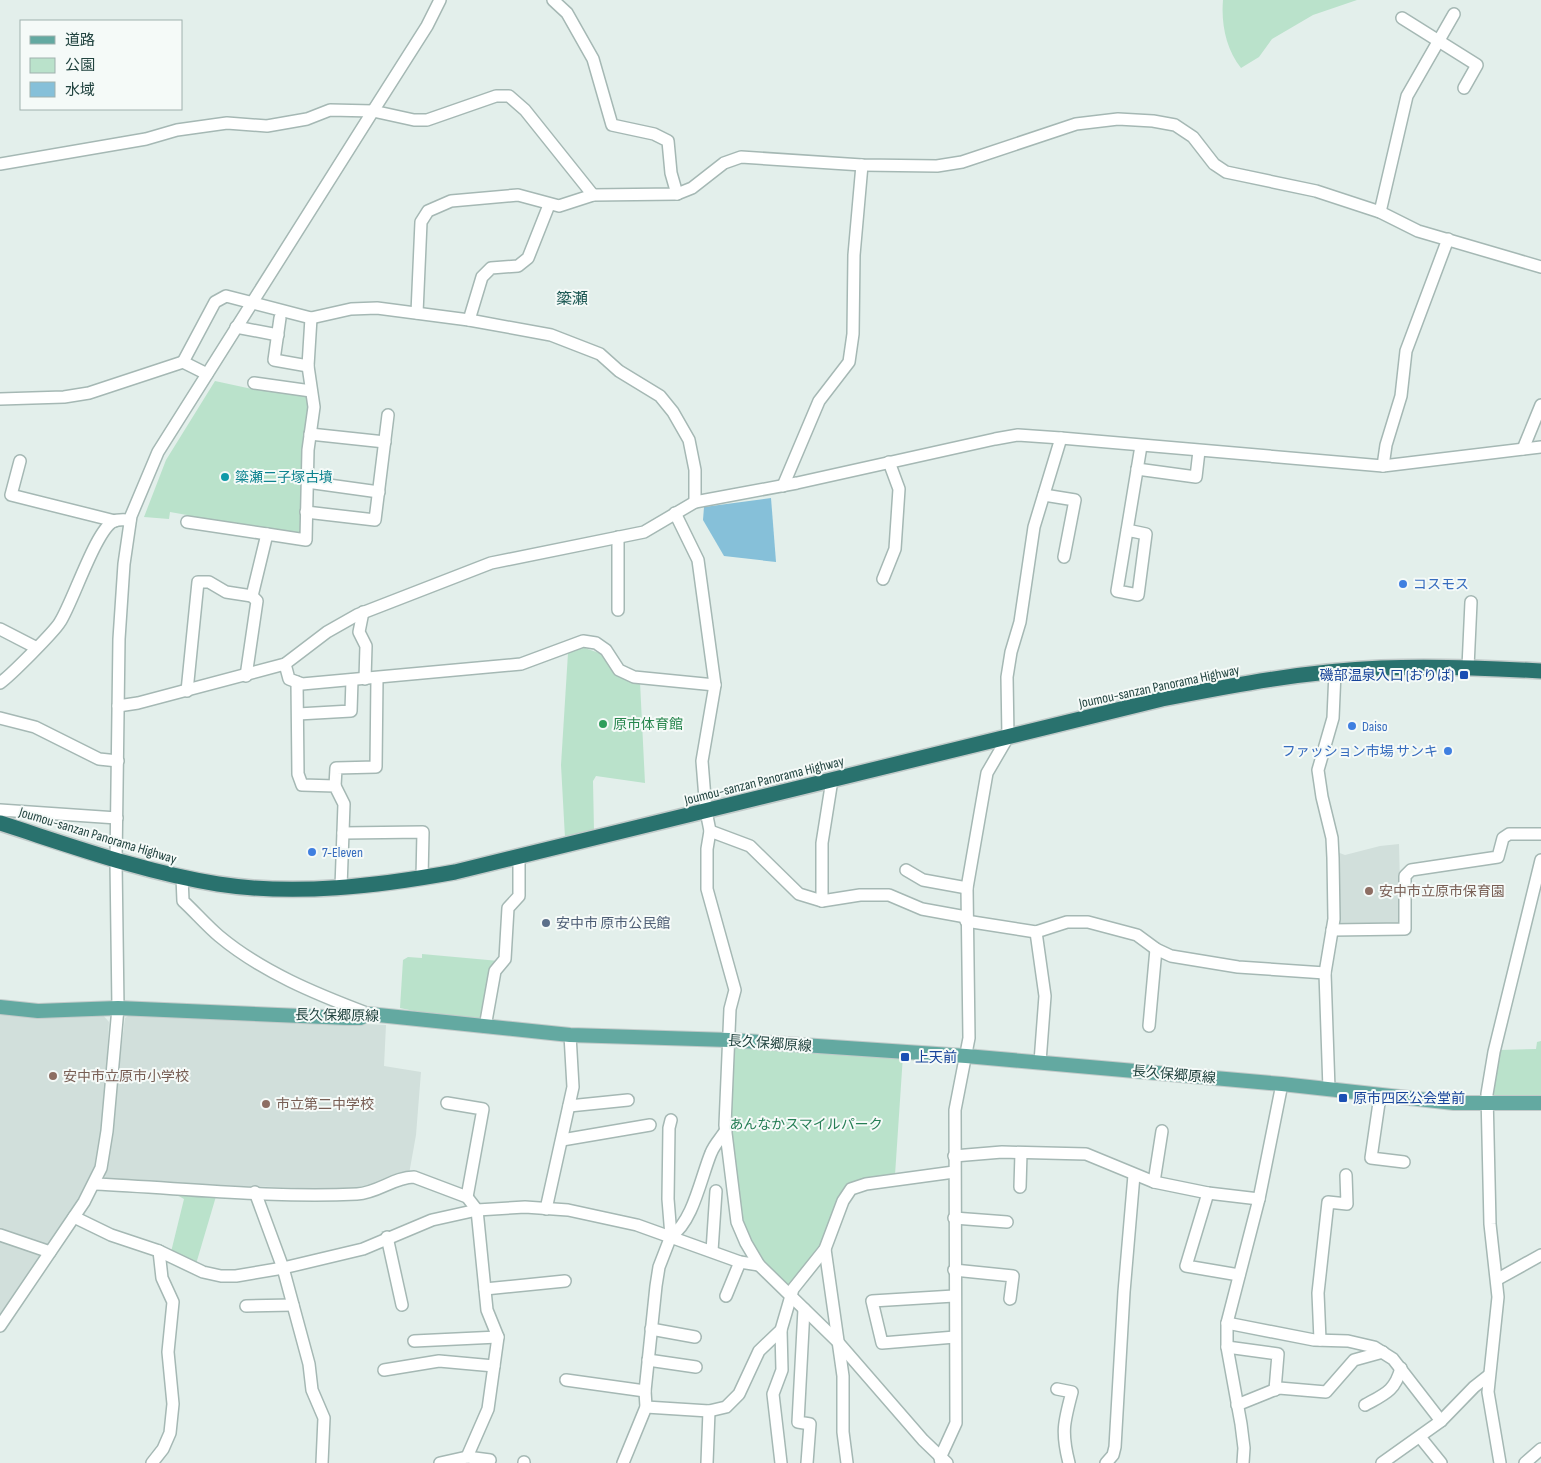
<svg xmlns="http://www.w3.org/2000/svg" width="1541" height="1463" viewBox="0 0 1541 1463" font-family="'Sofia Sans Condensed','Noto Sans JP',sans-serif">
<style>
.built{fill:#d1dfdb}
.green{fill:#bae2cb}
.water{fill:#86c0d9}
.lines{fill:none;stroke-linecap:round;stroke-linejoin:round}
.minor-casing{stroke:#a5b8b4;stroke-width:14}
.major-casing{stroke:#c1cac9;stroke-width:16}
.highway-casing{stroke:#c1cac9;stroke-width:18}
.minor{stroke:#fff;stroke-width:11}
.major{stroke:#63a9a1;stroke-width:14}
.highway{stroke:#29726e;stroke-width:15}
.culture-dot{fill:#0f9aa8;stroke:#f5faf8;stroke-width:2}
.shop-dot{fill:#3f7fe0;stroke:#f5faf8;stroke-width:2}
.transit-dot{fill:#1a4fb4;stroke:#f5faf8;stroke-width:2}
.leisure-dot{fill:#2e9e5b;stroke:#f5faf8;stroke-width:2}
.education-dot{fill:#8d6e63;stroke:#f5faf8;stroke-width:2}
.service-dot{fill:#5c6f8a;stroke:#f5faf8;stroke-width:2}
.labels{text-anchor:middle;stroke-width:4;stroke-linejoin:round;paint-order:stroke}
.culture-label{font-size:14px;fill:#0d838f;stroke:#f5faf8;text-anchor:start}
.shop-label{font-size:14px;fill:#366cbe;stroke:#f5faf8;text-anchor:start}
.transit-label{font-size:14px;fill:#164399;stroke:#f5faf8;text-anchor:start}
.street-label{font-size:14px;fill:#21433f;stroke:#f5faf8}
.leisure-label{font-size:14px;fill:#27864d;stroke:#f5faf8;text-anchor:start}
.education-label{font-size:14px;fill:#785e54;stroke:#f5faf8;text-anchor:start}
.service-label{font-size:14px;fill:#4e5e75;stroke:#f5faf8;text-anchor:start}
.park-label{font-size:14px;fill:#267e55;stroke:#f5faf8}
.quarter-label{font-size:16px;fill:#1a5752;stroke:#f5faf8}
</style>
<rect width="100%" height="100%" fill="#e3efeb"/>
<g class="built">
<path d="M1399 844 1401 927H1337V852L1345 855 1380 846Z"/>
<path d="M0 1011 102 1014 109 1022 103 1130 98 1168 80 1199 47 1247 0 1232Z"/>
<path d="M131 1014 386 1025 384 1066 421 1072 416 1135 409 1174 354 1190 106 1181 105 1175 125 1018Z"/>
<path d="M0 1237 45 1252 0 1319Z"/>
</g>
<g class="green">
<path d="M1223 0H1357L1313 15 1272 39 1259 57 1241 68C1226 49 1221 24 1223 0Z"/>
<path d="M215 381 252 389 308 396 311 406 303 534 186 518 187 515 170 512 169 519 144 517 166 460Z"/>
<path d="M582 647 602 654 616 675 640 682 645 783 596 776 593 781 594 831 565 838 561 765 568 653Z"/>
<path d="M422 954 499 961 483 1019 428 1014 400 1008 403 960 408 957 422 958Z"/>
<path d="M1541 1041V1097L1496 1098 1492 1092 1499 1050 1536 1049 1537 1042Z"/>
<path d="M732 1045 903 1055 895 1175 863 1179 854 1183 840 1196 819 1248 789 1284 785 1285 762 1262 745 1232 728 1111Z"/>
<path d="M168 1190 217 1193 196 1264 171 1252 184 1199Z"/>
</g>
<path class="water" d="M771 498 776 562 724 556 703 520 704 507Z"/>
<g class="lines">
<defs>
<g id="minor">
<path d="M553 0 567 13 593 59 612 125 654 134 668 141 671 173 677 194"/>
<path d="M1402 18 1477 65 1464 88"/>
<path d="M0 164 146 139 177 130 227 123 267 126 307 119 330 110 373 111 414 120H427L496 96H509L525 110 593 195"/>
<path d="M1380 212 1407 96 1454 14"/>
<path d="M417 313 421 222 428 211 451 201 518 195 559 206 593 195 677 194 692 188 724 163 741 157 862 165 937 166 962 162 1076 124 1118 119 1153 121 1175 125 1193 137 1214 164 1226 172 1316 191 1380 212 1418 231 1541 267"/>
<path d="M280 318 274 360 308 366"/>
<path d="M469 320 482 277 491 268 518 266 528 258 549 205"/>
<path d="M236 327 278 335"/>
<path d="M183 362 215 302 226 296 311 318 351 309 377 308 469 320 551 335 600 354 619 371 660 396 673 412 689 440 695 470V502"/>
<path d="M254 383 311 391"/>
<path d="M0 399 64 397 89 393 183 362 207 374"/>
<path d="M310 434 385 442"/>
<path d="M1523 449 1541 405"/>
<path d="M20 461 11 495 115 521"/>
<path d="M1383 466 1386 445 1401 396 1406 351 1448 239"/>
<path d="M1137 469 1196 477 1199 451"/>
<path d="M307 482 379 492"/>
<path d="M783 486 819 401 849 362 853 334 854 255 862 165"/>
<path d="M1044 495 1075 500 1064 557"/>
<path d="M306 512 375 520 388 415"/>
<path d="M675 513 698 560 715 685 702 761 706 811 710 831 707 849V889L735 990 730 1009 725 1125 737 1222 746 1243 759 1265 837 1341 923 1440 947 1463"/>
<path d="M187 522 267 534"/>
<path d="M1127 530 1146 534 1138 595 1117 591 1141 446"/>
<path d="M618 537V610"/>
<path d="M883 579 895 549 899 489 889 462"/>
<path d="M363 612 359 632 366 646 365 679"/>
<path d="M0 629 35 647"/>
<path d="M285 664 289 679 302 684 521 664 583 641 596 643 606 650 619 670 634 677 715 685"/>
<path d="M1468 667 1471 602"/>
<path d="M246 676 257 601 252 596 267 534 306 540 308 450 314 407 308 366 311 318"/>
<path d="M297 682 298 774 302 785 335 786 344 804 341 887"/>
<path d="M0 683C10 676 54 632 60 622 73 602 96 529 114 521 118 519 126 520 130 520"/>
<path d="M187 691 198 582H209L226 592 252 596"/>
<path d="M118 706 138 703 285 664 327 632 357 615 491 563 644 532 695 502 797 483 995 439 1018 435 1061 438 1383 466 1541 447"/>
<path d="M298 714 351 711 352 680"/>
<path d="M0 718 35 727 99 759 118 761"/>
<path d="M832 780 822 843V901L860 895H889L922 909 966 917"/>
<path d="M335 786 336 768 376 767 377 678"/>
<path d="M0 810 117 818"/>
<path d="M710 831 750 846 799 894 822 901"/>
<path d="M343 833 423 832 422 878"/>
<path d="M906 870 923 880 967 888"/>
<path d="M182 877 183 901C195 912 206 925 219 936 262 972 316 994 369 1014"/>
<path d="M966 921 1036 932 1067 922H1088L1137 935 1156 949 1171 956 1238 967 1325 973"/>
<path d="M1332 930 1405 929V876L1411 870 1498 857 1503 838 1509 834H1541"/>
<path d="M1036 932 1045 996 1040 1062"/>
<path d="M1149 1026 1156 949"/>
<path d="M485 1027 495 971 505 959 508 908 519 896V856"/>
<path d="M1329 1089 1325 973 1334 919 1333 858 1332 838 1322 797 1318 770 1333 718 1335 672"/>
<path d="M1380 1096 1371 1158 1404 1162"/>
<path d="M447 1103 483 1109 467 1197"/>
<path d="M569 1106 628 1100"/>
<path d="M562 1140 650 1125"/>
<path d="M954 1156 1002 1152 1086 1154 1154 1182 1208 1193 1259 1199"/>
<path d="M1154 1182 1162 1131"/>
<path d="M95 1184C182 1188 270 1198 357 1194 378 1193 394 1177 414 1177L467 1197 477 1210 487 1310 498 1337 488 1409 467 1457"/>
<path d="M1020 1187 1021 1153"/>
<path d="M255 1192 283 1268 309 1364 312 1390 324 1418 322 1463"/>
<path d="M1208 1193 1186 1266 1239 1275"/>
<path d="M546 1209 573 1087 570 1035"/>
<path d="M74 1217 111 1235 159 1251 203 1272 221 1276H236L283 1268 363 1249 432 1220 477 1210 525 1207 568 1210 637 1225 740 1262 759 1265"/>
<path d="M954 1218 1007 1222"/>
<path d="M0 1235 50 1252"/>
<path d="M671 1236C693 1222 701 1177 711 1153 714 1145 721 1138 726 1130"/>
<path d="M387 1237 402 1305"/>
<path d="M825 1249 843 1376V1432L847 1463"/>
<path d="M712 1251 716 1191"/>
<path d="M954 1270 1013 1276 1010 1299"/>
<path d="M1498 1279 1541 1255"/>
<path d="M485 1289 565 1281"/>
<path d="M726 1296 740 1262"/>
<path d="M954 1296 872 1301 882 1343 955 1337"/>
<path d="M246 1306 293 1305"/>
<path d="M804 1309 798 1422 810 1424 807 1463"/>
<path d="M1227 1323 1314 1340 1348 1341 1374 1347 1393 1359 1441 1421"/>
<path d="M0 1326 84 1202 101 1168 107 1131 118 1008 116 861 119 639 124 564 131 516 158 452 373 111 427 26 440 0"/>
<path d="M651 1329 695 1337"/>
<path d="M781 1330 782 1370 773 1394 781 1463"/>
<path d="M1320 1340 1318 1293 1328 1202 1347 1204 1346 1175"/>
<path d="M414 1341 498 1337"/>
<path d="M1227 1347 1278 1354 1275 1390"/>
<path d="M648 1360 696 1367"/>
<path d="M384 1370 439 1361 494 1366"/>
<path d="M566 1380 645 1391"/>
<path d="M1057 1389 1072 1392C1064 1422 1061 1432 1069 1463"/>
<path d="M1237 1405 1279 1388 1326 1392 1354 1360 1383 1352"/>
<path d="M1365 1405C1385 1394 1395 1391 1401 1368"/>
<path d="M646 1407 709 1411 726 1407 739 1394 759 1351 781 1330 793 1289 825 1249 843 1201 851 1189 866 1184 954 1172"/>
<path d="M1420 1437 1441 1463"/>
<path d="M152 1463 163 1449 170 1433 173 1404 168 1352 173 1302 162 1278 159 1251"/>
<path d="M440 1463 467 1457 490 1460"/>
<path d="M524 1463V1462"/>
<path d="M623 1463 646 1407 645 1391 656 1286 659 1267 671 1236 668 1199 669 1128 671 1120"/>
<path d="M707 1463 709 1411"/>
<path d="M941 1463 940 1458 956 1423 955 1110 969 1038 967 888 987 773 1008 737 1007 677 1011 652 1020 622 1034 527 1061 438"/>
<path d="M1106 1463 1113 1455 1115 1447 1124 1292 1134 1175"/>
<path d="M1243 1463 1244 1448 1241 1424 1227 1347V1323L1259 1199 1282 1084"/>
<path d="M1382 1463 1441 1421 1474 1387 1488 1376"/>
<path d="M1500 1463 1488 1392 1498 1297 1490 1224 1487 1094 1494 1052 1541 860"/>
<path d="M1525 1463 1541 1449"/>
</g>
<path id="major" d="M0 1007 38 1011 118 1008 348 1018H360L369 1014 570 1035 729 1040 966 1056 1282 1084 1454 1103H1541"/>
<path id="highway" d="M0 823C72 846 143 872 218 884 296 896 378 886 455 872L1162 699C1234 685 1307 671 1381 668 1434 666 1488 668 1541 671"/>
</defs>
<use href="#minor" class="minor-casing"/>
<use href="#major" class="major-casing"/>
<use href="#highway" class="highway-casing"/>
<use href="#minor" class="minor"/>
<use href="#major" class="major"/>
<use href="#highway" class="highway"/>
</g>
<circle class="culture-dot" cx="225" cy="477" r="5"/>
<g class="shop-dot">
<circle cx="1403" cy="584" r="5"/>
<circle cx="1352" cy="726" r="5"/>
<circle cx="1448" cy="751" r="5"/>
<circle cx="312" cy="852" r="5"/>
</g>
<g class="transit-dot">
<rect x="1459" y="670" width="10" height="10" rx="2.5"/>
<rect x="900" y="1052" width="10" height="10" rx="2.5"/>
<rect x="1338" y="1093" width="10" height="10" rx="2.5"/>
</g>
<circle class="leisure-dot" cx="603" cy="724" r="5"/>
<g class="education-dot">
<circle cx="1369" cy="891" r="5"/>
<circle cx="53" cy="1076" r="5"/>
<circle cx="266" cy="1104" r="5"/>
</g>
<circle class="service-dot" cx="546" cy="923" r="5"/>
<g class="labels">
<g class="culture-label">
<text x="235" y="482">簗瀬二子塚古墳</text>
</g>
<g class="shop-label">
<text x="1413" y="589">コスモス</text>
<text x="1362" y="731">Daiso</text>
<text x="1438" y="756" text-anchor="end">ファッション市場 サンキ</text>
<text x="322" y="857">7-Eleven</text>
</g>
<g class="transit-label">
<text x="1454" y="680" text-anchor="end">磯部温泉入口 (おりば)</text>
<text x="915" y="1062">上天前</text>
<text x="1353" y="1103">原市四区公会堂前</text>
</g>
<g class="street-label">
<text transform="translate(1159 686) rotate(-12)" y="5">Joumou-sanzan Panorama Highway</text>
<text transform="translate(764 780) rotate(-14)" y="5">Joumou-sanzan Panorama Highway</text>
<text transform="translate(98 835) rotate(17)" y="5">Joumou-sanzan Panorama Highway</text>
<text transform="translate(337 1015) rotate(1)" y="5">長久保郷原線</text>
<text transform="translate(770 1043) rotate(4)" y="5">長久保郷原線</text>
<text transform="translate(1174 1074) rotate(5)" y="5">長久保郷原線</text>
</g>
<g class="leisure-label">
<text x="613" y="729">原市体育館</text>
</g>
<g class="education-label">
<text x="1379" y="896">安中市立原市保育園</text>
<text x="63" y="1081">安中市立原市小学校</text>
<text x="276" y="1109">市立第二中学校</text>
</g>
<g class="service-label">
<text x="556" y="928">安中市 原市公民館</text>
</g>
<g class="park-label">
<text x="806" y="1129">あんなかスマイルパーク</text>
</g>
<g class="quarter-label">
<text x="572" y="304">簗瀬</text>
</g>
</g>
<rect x="20" y="20" width="162" height="90" fill="#f5faf8" stroke="#a0b1ae"/>
<rect x="30" y="36" width="25" height="8" fill="#63a9a1" stroke="#a0b1ae"/>
<text x="65" y="45" font-size="15" fill="#21433f">道路</text>
<rect x="30" y="58" width="25" height="15" fill="#bae2cb" stroke="#a0b1ae"/>
<text x="65" y="70" font-size="15" fill="#21433f">公園</text>
<rect x="30" y="82" width="25" height="15" fill="#86c0d9" stroke="#a0b1ae"/>
<text x="65" y="95" font-size="15" fill="#21433f">水域</text>
</svg>
